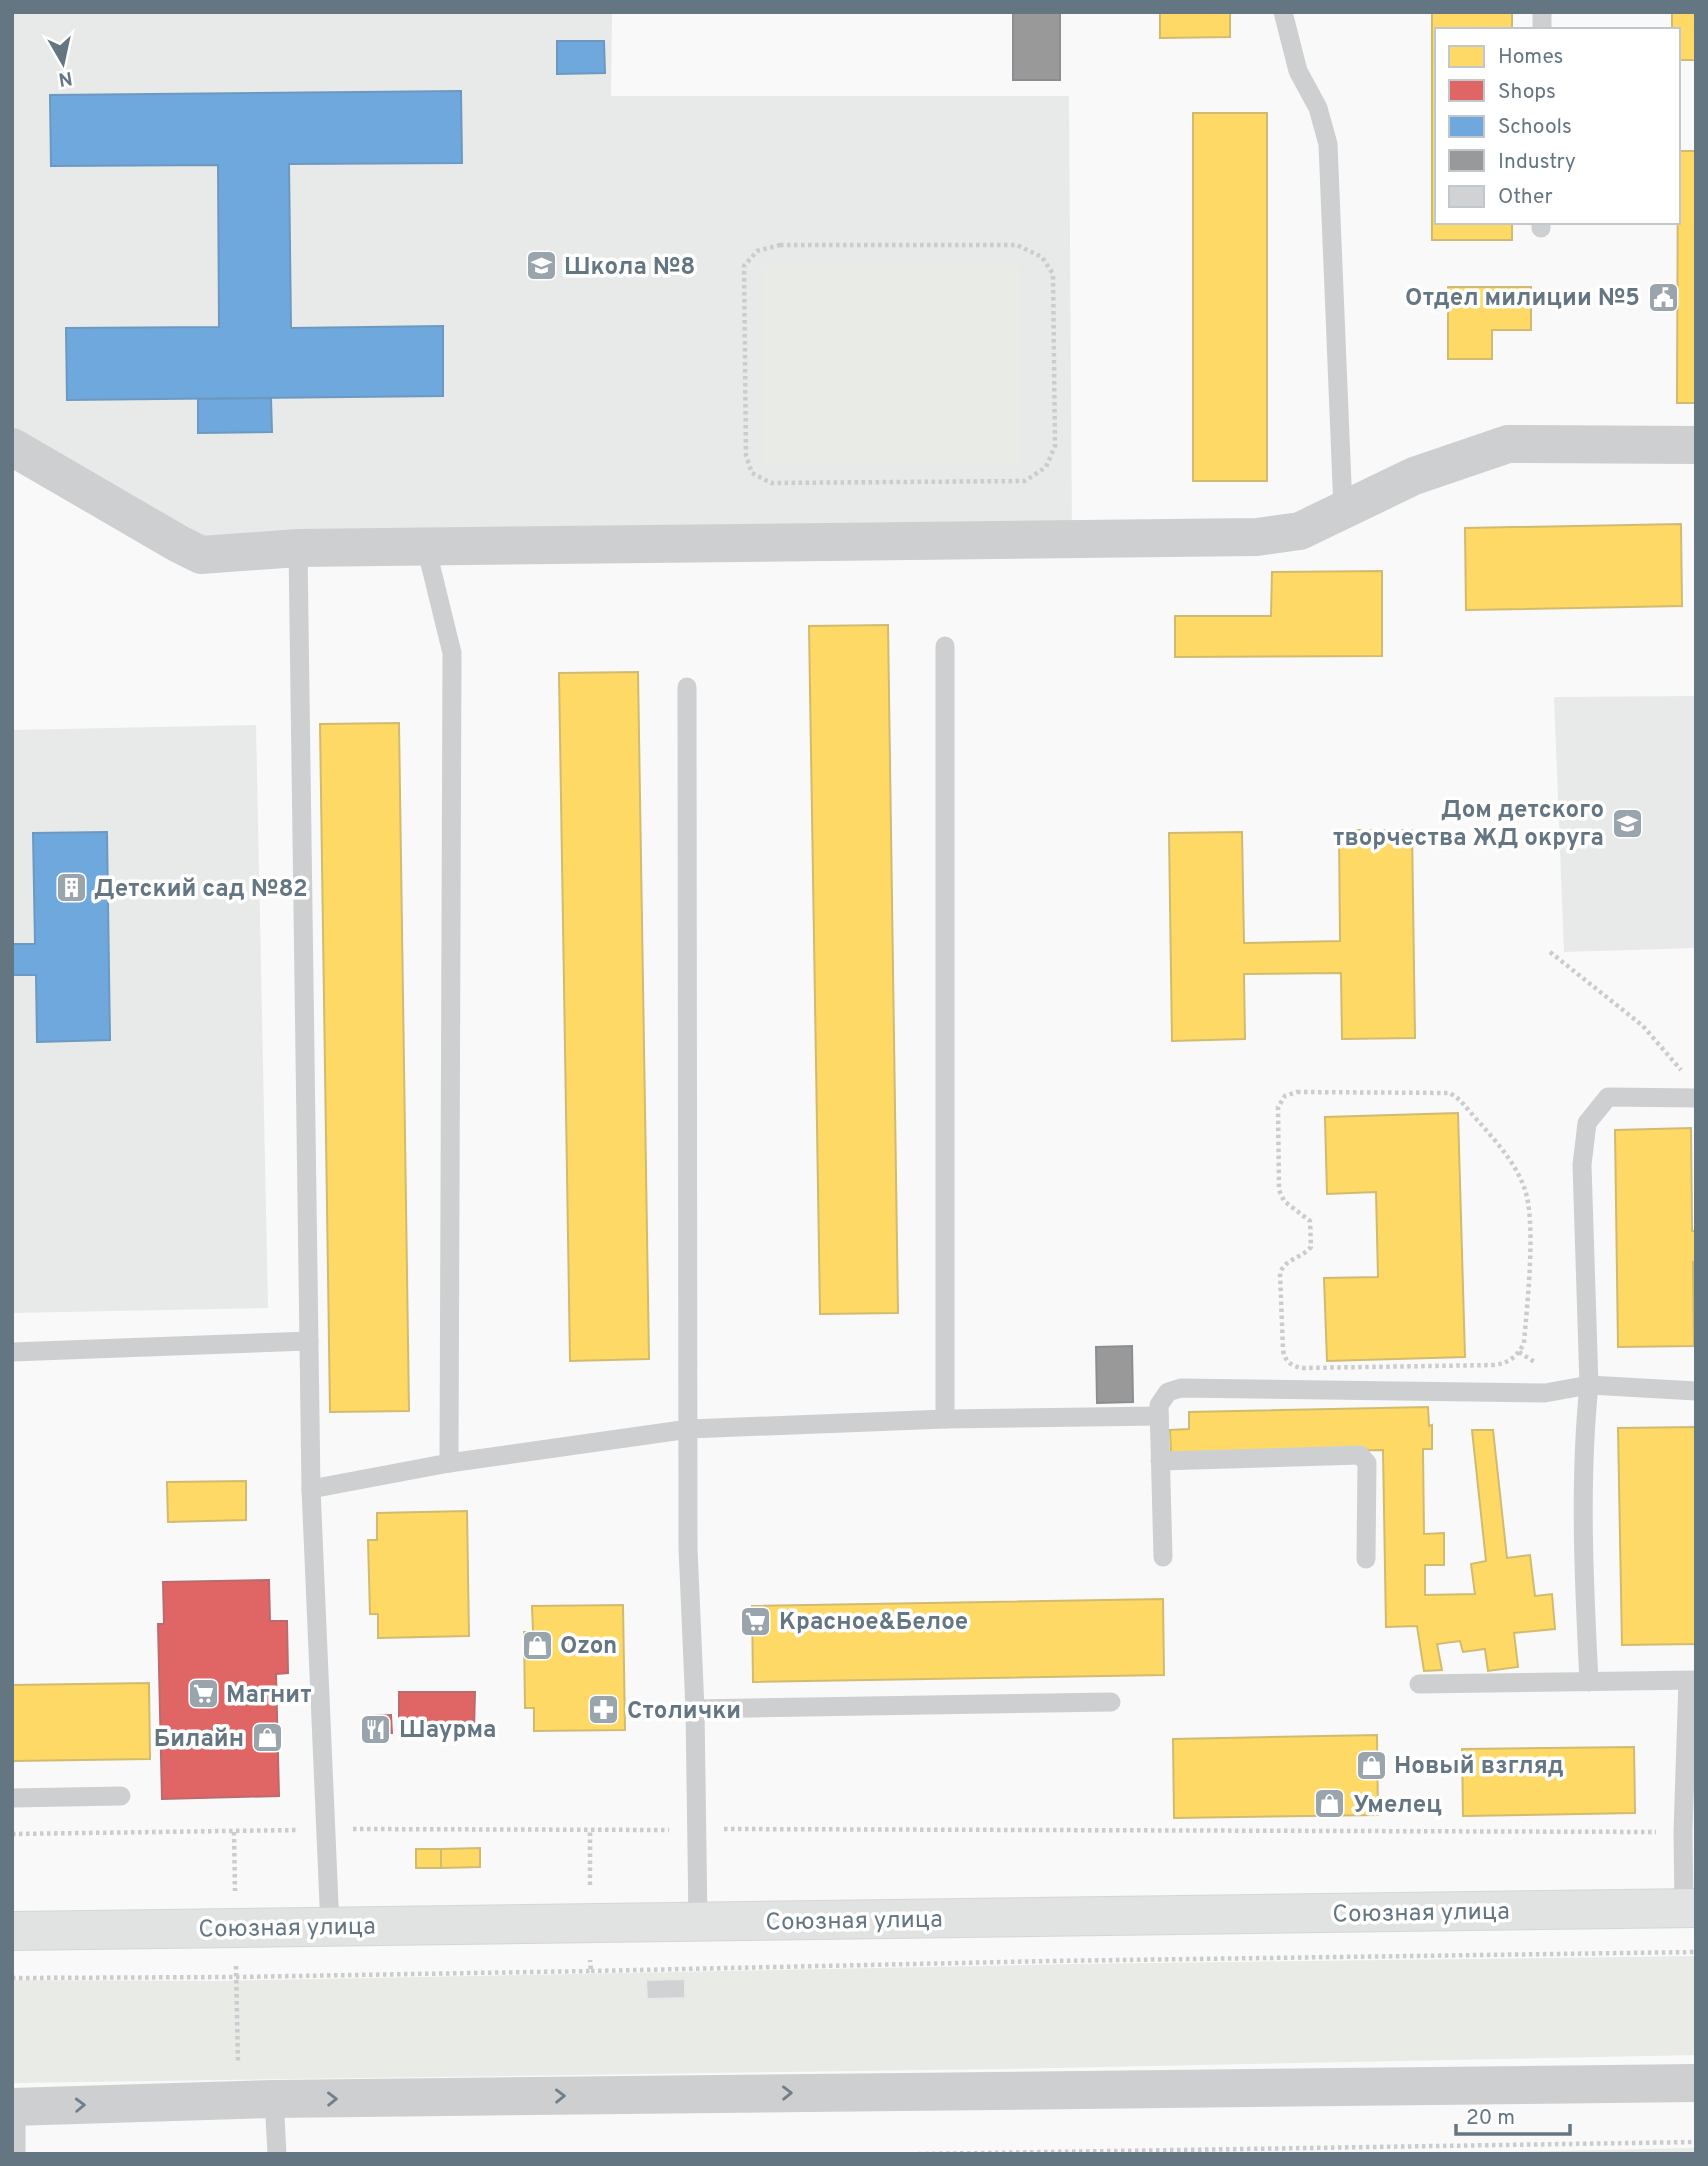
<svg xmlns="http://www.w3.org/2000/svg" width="1708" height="2166" viewBox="0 0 1708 2166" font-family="Overpass,sans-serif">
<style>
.built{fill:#e8e9e9}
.green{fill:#e8ebe6}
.homes{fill:#ffd966;stroke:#d1bb6f;stroke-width:2}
.shops{fill:#e06666;stroke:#bb6b6f;stroke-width:2}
.schools{fill:#6fa8dc;stroke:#6c99c1;stroke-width:2}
.industry{fill:#999;stroke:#898e92;stroke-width:2}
.building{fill:#d0d2d3;stroke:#e8e8e8;stroke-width:2}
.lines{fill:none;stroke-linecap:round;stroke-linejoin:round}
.primary-casing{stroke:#d5d6d7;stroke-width:40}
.path{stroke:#cbcccd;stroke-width:4.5;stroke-dasharray:3.5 3.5;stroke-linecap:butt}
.service{stroke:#cecfd0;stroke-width:19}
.minor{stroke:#cecfd0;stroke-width:38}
.primary{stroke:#e1e2e2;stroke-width:38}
.oneway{stroke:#707f8b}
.labels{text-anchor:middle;stroke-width:7;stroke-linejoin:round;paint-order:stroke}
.poi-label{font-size:24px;font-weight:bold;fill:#657683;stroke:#fff;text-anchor:start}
.street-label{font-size:24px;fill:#657683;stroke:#fff}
</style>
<rect width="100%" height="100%" fill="#f9f9f9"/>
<g class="built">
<path d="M12 12H612L611 96H1069L1072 534 218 545 12 435Z"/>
<path d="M1696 696V948L1564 952 1554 697Z"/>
<path d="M256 725 268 1308 12 1313V730Z"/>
</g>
<g class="green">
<rect x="762" y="265" width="258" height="201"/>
<path d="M1696 1956V2055L999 2069 12 2083V1980L221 1981 1075 1964Z"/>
<path d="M1696 2148V2154H1428Z"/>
</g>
<g class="homes">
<path d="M1160 12H1230V37L1160 38Z"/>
<path d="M1432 12H1512V30H1437V222H1512V240H1432Z"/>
<path d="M1672 12H1696V60H1678V30H1672Z"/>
<rect x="1193" y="113" width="74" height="368"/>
<path d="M1678 151H1696V403H1677Z"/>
<path d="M1448 287H1531V330H1492V359H1448Z"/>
<path d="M1681 524 1682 606 1466 610 1465 528Z"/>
<path d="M1382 571V656L1175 657V616H1271L1272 572Z"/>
<path d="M888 625 898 1313 820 1314 809 626Z"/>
<path d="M638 672 649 1359 570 1361 559 673Z"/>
<path d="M399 723 409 1411 330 1412 320 724Z"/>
<path d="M1339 830H1412L1415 1038 1342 1039 1341 973 1244 974 1245 1039 1172 1041 1169 833 1242 832 1244 943 1340 941Z"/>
<path d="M1458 1113 1465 1357 1327 1361 1324 1278 1378 1277 1376 1192 1327 1194 1325 1117Z"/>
<path d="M1691 1128 1692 1231H1696V1262H1693L1694 1346 1618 1347 1615 1130Z"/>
<path d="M1428 1407 1429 1426 1432 1425V1449H1423L1424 1534 1444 1533V1565H1425V1595L1475 1594 1471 1564 1486 1561 1472 1430H1493L1507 1558 1530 1555 1535 1596 1552 1594 1555 1629 1514 1633 1518 1667 1488 1671 1485 1649 1463 1652 1460 1641 1437 1644 1442 1670 1424 1671 1417 1626 1386 1627 1383 1450 1171 1453 1170 1430 1189 1429V1412Z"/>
<path d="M1695 1427 1696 1644 1622 1645 1618 1428Z"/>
<path d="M246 1481V1520L168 1522 167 1482Z"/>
<path d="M467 1511 469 1636 378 1638V1614H370L368 1540H377V1513Z"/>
<path d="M1163 1599 1164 1675 753 1682 752 1606Z"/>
<path d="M623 1605 625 1730 534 1731V1708H525L524 1632H533L532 1606Z"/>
<path d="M149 1683 150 1759 12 1761V1685Z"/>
<path d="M1377 1735 1378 1815 1174 1818 1173 1739Z"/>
<path d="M1634 1747 1635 1813 1463 1816 1462 1749Z"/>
<path d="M480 1848V1867L441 1868V1849Z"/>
<rect x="416" y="1849" width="25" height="19"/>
</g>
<g class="shops">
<path d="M269 1580 270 1621H287L288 1673 276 1674 279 1796 162 1799 158 1624H164L163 1582Z"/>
<path d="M399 1692H475L474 1730 399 1731Z"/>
<path d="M391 1715 392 1733H373V1716Z"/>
</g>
<g class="schools">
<path d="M557 41H604L605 73 557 74Z"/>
<path d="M461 91 462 163 289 164 291 328 443 326V396L67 400 66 328 219 327 218 165 51 166 50 95Z"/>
<path d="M271 398 272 432 198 433V399Z"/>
<path d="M107 832 110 1040 37 1042 36 975H12V944H35L33 833Z"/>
</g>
<g class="industry">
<rect x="1013" y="12" width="47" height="68"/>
<path d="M1132 1346 1133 1402 1097 1403 1096 1347Z"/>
</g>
<path class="building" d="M685 1979V1998L647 1999 646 1980Z"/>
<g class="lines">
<defs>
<path id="primary" d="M12 1931 1696 1908"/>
</defs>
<use href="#primary" class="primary-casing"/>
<g class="path">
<path d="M780 245H1017L1042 257 1053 274 1055 446 1046 467 1025 481 771 483 752 473 746 456 744 266 757 251Z"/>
<path d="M1550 952 1643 1026 1681 1070"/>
<path d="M1297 1092 1450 1093 1460 1100C1481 1126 1512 1154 1524 1187 1537 1220 1527 1305 1524 1343 1517 1357 1509 1363 1494 1365L1304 1368C1292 1367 1285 1362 1283 1350L1280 1273C1286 1258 1302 1258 1311 1247L1310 1221 1284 1201 1279 1190 1278 1107 1285 1096Z"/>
<path d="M1519 1352 1536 1363"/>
<path d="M353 1829 669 1830"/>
<path d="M724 1829 1656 1832"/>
<path d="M234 1832 235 1891"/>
<path d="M12 1834 298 1830"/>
<path d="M590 1885V1830"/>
<path d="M236 1966 238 2062"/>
<path d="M591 1971 1050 1961 1696 1952"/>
<path d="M12 1978 236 1977 591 1971 590 1960"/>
<path d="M918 2154 1696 2142"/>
</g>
<g class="service">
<path d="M1283 12 1298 71 1318 108 1328 144 1343 509"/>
<path d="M1542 30V12"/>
<path d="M1541 228V222"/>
<path d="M426 547 452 653 449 1463"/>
<path d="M298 548 311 1489 330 1927"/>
<path d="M687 687 688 1548 695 1709"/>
<path d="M12 1352 309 1341"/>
<path d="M945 1419 1159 1416"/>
<path d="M1160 1461 1360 1455 1367 1463 1366 1559"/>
<path d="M311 1489 449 1463 689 1429 945 1419V646"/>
<path d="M1163 1557 1159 1405 1168 1392 1181 1388 1545 1393 1589 1385 1696 1391"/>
<path d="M1589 1682C1584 1583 1579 1483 1589 1385L1582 1165 1587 1123 1608 1097 1696 1098"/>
<path d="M1419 1684 1696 1680"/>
<path d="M12 1798 121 1796"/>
<path d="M1684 1909 1683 1832 1688 1681"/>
<path d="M698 1922 695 1709 1111 1702"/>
<path d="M274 2099 277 2154"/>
<path d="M16 2107V2154"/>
</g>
<g class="minor">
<path d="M12 447 179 544 201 555 298 548 1257 537 1300 531 1414 476 1508 444 1696 445"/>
<path d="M12 2107 274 2099 1696 2083"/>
</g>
<use href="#primary" class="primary"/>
</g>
<defs><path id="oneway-chevron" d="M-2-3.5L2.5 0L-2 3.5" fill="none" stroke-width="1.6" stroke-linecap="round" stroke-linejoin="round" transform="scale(1.75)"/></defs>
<g class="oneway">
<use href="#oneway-chevron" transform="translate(787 2093) rotate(-1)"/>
<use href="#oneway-chevron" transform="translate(560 2096) rotate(-1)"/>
<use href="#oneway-chevron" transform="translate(332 2099) rotate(-1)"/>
<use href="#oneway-chevron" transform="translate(80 2105) rotate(-2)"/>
</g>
<defs>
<symbol id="school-square" viewBox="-11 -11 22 22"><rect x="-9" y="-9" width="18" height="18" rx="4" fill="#99a4ac" stroke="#fff"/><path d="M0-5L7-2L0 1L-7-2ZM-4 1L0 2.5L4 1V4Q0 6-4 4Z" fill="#fff"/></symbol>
<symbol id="civic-square" viewBox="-11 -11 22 22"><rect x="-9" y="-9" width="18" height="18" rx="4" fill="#99a4ac" stroke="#fff"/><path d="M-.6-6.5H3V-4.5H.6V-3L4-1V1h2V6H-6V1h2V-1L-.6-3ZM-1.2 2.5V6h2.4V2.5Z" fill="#fff"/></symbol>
<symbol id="building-square" viewBox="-11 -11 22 22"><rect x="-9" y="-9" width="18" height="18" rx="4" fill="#99a4ac" stroke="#fff"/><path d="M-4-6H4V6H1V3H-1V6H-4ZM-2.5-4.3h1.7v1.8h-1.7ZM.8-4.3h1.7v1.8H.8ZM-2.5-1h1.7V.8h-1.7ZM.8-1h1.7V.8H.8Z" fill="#fff"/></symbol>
<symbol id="supermarket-square" viewBox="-11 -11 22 22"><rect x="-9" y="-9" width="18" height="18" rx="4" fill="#99a4ac" stroke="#fff"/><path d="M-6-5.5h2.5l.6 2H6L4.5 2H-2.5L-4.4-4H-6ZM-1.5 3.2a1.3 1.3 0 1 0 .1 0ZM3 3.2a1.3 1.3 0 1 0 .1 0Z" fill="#fff"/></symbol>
<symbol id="shop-square" viewBox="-11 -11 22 22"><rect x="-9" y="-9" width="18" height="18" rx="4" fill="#99a4ac" stroke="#fff"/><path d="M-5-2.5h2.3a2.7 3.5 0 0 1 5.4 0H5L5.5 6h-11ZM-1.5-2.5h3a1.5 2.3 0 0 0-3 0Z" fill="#fff"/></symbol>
<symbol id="pharmacy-square" viewBox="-11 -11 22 22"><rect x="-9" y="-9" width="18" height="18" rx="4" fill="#99a4ac" stroke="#fff"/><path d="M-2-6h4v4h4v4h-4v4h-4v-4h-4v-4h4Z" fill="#fff"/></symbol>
<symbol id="restaurant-square" viewBox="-11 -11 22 22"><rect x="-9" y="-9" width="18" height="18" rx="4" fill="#99a4ac" stroke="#fff"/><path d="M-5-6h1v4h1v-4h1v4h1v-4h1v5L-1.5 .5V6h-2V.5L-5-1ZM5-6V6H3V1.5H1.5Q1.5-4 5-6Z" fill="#fff"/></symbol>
</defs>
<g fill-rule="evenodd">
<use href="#school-square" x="524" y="248" width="35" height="35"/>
<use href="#civic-square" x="1646" y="280" width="35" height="35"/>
<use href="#school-square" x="1610" y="806" width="35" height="35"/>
<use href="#building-square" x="54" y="870" width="35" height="35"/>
<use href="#supermarket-square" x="738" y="1604" width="35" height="35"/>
<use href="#shop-square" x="520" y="1628" width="35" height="35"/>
<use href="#supermarket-square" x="186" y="1676" width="35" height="35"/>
<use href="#pharmacy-square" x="586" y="1692" width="35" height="35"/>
<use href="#restaurant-square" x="358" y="1712" width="35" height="35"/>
<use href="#shop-square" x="250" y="1720" width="35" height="35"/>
<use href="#shop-square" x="1354" y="1748" width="35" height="35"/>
<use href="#shop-square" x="1312" y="1786" width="35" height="35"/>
</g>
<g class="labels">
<g class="poi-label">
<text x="564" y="274">Школа №8</text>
<text x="1640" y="305" text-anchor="end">Отдел милиции №5</text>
<text x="1604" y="817" text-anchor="end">Дом детского<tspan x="1604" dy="28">творчества ЖД округа</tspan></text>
<text x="94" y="896">Детский сад №82</text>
<text x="779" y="1629">Красное&amp;Белое</text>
<text x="560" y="1653">Ozon</text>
<text x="226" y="1702">Магнит</text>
<text x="627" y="1718">Столички</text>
<text x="399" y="1737">Шаурма</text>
<text x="244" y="1746" text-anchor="end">Билайн</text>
<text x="1394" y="1773">Новый взгляд</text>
<text x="1353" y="1812">Умелец</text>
</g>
<g class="street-label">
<text transform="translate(1421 1912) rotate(-1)" y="8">Союзная улица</text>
<text transform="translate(854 1920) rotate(-1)" y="8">Союзная улица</text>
<text transform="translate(287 1927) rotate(-1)" y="8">Союзная улица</text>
</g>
</g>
<rect width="1708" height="2166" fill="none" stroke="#657683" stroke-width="28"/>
<rect x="1435" y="28" width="245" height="196" fill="#ffffff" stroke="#c1c8cd" stroke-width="2"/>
<rect x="1449" y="46" width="35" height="21" fill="#ffd966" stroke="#c1c8cd" stroke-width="2"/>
<text x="1498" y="63" font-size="21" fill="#657683">Homes</text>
<rect x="1449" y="80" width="35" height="21" fill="#e06666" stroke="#c1c8cd" stroke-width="2"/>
<text x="1498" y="98" font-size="21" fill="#657683">Shops</text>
<rect x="1449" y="116" width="35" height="21" fill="#6fa8dc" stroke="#c1c8cd" stroke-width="2"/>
<text x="1498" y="133" font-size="21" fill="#657683">Schools</text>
<rect x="1449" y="150" width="35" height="21" fill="#999999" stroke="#c1c8cd" stroke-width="2"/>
<text x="1498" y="168" font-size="21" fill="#657683">Industry</text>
<rect x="1449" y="186" width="35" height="21" fill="#d0d2d3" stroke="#c1c8cd" stroke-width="2"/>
<text x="1498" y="203" font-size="21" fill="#657683">Other</text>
<g transform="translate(63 63) rotate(171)" stroke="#ffffff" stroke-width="5" paint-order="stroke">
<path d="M0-5L12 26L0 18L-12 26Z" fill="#657683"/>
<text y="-10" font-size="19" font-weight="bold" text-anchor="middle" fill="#657683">N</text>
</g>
<path d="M1456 2124v10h114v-10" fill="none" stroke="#657683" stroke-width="3.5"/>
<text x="1466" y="2124" font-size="21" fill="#657683" stroke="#ffffff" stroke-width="5" paint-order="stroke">20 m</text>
</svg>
